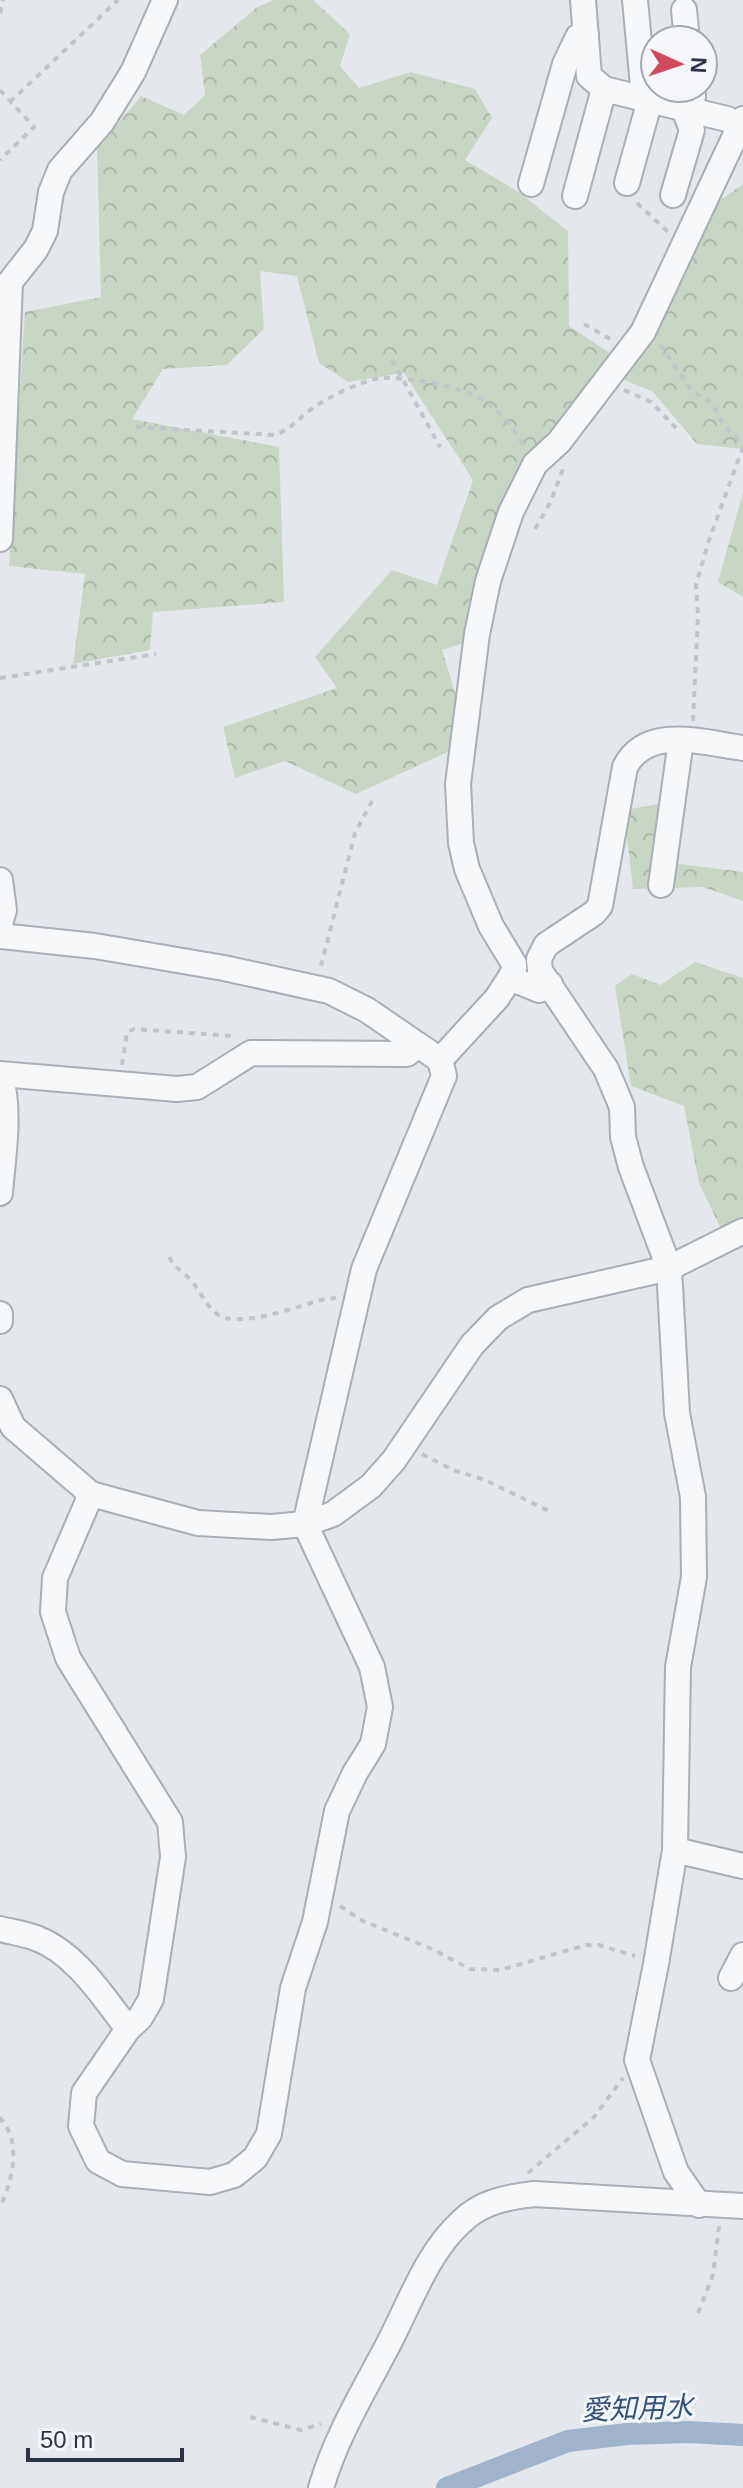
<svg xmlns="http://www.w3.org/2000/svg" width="743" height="2488" viewBox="0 0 743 2488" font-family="Arial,'Noto Sans JP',sans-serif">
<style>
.forest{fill:url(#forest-crowns)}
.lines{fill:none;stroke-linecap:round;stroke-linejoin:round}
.canal{stroke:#9fb4cc;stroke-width:22}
.street-casing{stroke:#a9aeb7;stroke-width:28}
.path{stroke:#c2c5cb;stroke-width:4;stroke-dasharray:6 6;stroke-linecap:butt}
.street{stroke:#f7f8fa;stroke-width:24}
.labels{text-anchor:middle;stroke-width:6;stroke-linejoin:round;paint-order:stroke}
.water-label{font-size:28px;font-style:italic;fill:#34527a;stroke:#f4f6f9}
</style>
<defs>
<pattern id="forest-crowns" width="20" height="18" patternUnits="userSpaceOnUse" patternTransform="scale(2)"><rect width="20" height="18" fill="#c9d6c5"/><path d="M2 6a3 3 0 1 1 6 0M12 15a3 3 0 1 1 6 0" fill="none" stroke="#adb8ab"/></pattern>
</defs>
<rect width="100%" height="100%" fill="#e4e7ec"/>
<g class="forest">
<path d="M273 0H313L350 34 340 66 359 88 411 72 475 89 492 118 465 160 517 191 568 231 569 326 616 357 498 511 464 643 442 650 456 696 452 750 356 794 285 761 235 778 223 727 337 688 315 657 392 570 437 585 473 480 404 373 348 382 319 363 297 276 260 271 264 329 227 365 163 369 132 419 279 447 284 602 153 612 150 650 73 664 85 574 9 566 25 312 101 297 97 149 141 96 184 115 205 95 200 55 256 8Z"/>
<path d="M743 184V449L697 444 653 392 622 379 713 205Z"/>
<path d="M743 493V597L718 582Z"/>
<path d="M681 800 672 863 743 872V901L703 887 633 889 624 810Z"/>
<path d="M695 962 743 978V1225L724 1235 699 1183 684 1106 631 1086 615 986 632 974 660 985Z"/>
</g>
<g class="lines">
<path class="canal" d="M447 2488 568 2441 627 2434 689 2432 743 2435"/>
<defs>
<g id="street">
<path d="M583 0 589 76 604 89 727 119 740 125"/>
<path d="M635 0 643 86 639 97"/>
<path d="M684 10 687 40"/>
<path d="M627 183 650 100"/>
<path d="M531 184 565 64 578 37 586 36"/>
<path d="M673 195 692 130 687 117 693 96 692 88"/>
<path d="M575 196 604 89"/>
<path d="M0 539 10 282 36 249 45 231 51 192 60 170 102 122 133 72 165 0"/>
<path d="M0 880 4 910 0 924"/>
<path d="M661 885 681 740"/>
<path d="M0 936 95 946 224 968 329 991 367 1010 440 1060 444 1076 364 1269 305 1524 372 1667 380 1707 373 1744 355 1773 337 1811 315 1922 293 1988 269 2134 255 2158 234 2175 210 2182 122 2174 98 2161 81 2126 84 2093 128 2029 140 2018 151 1999 173 1857 170 1822 68 1658 53 1612 55 1578 91 1494"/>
<path d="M510 978 514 970V964L491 926 467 869 461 843 458 784 477 634 488 581 511 512 535 464 559 442 643 332 743 119"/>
<path d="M440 1060 497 998 510 978 539 990 550 984"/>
<path d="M0 1074 177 1089 197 1087 251 1053 407 1054 418 1045"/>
<path d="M0 1074C11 1113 3 1154 0 1193"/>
<path d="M0 1314V1321"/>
<path d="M0 1399 13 1427 91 1494 198 1523 271 1527 305 1524 333 1514 371 1486 394 1460 472 1345 498 1318 528 1300 669 1268 743 1231"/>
<path d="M675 1850 743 1866"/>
<path d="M0 1929C12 1932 25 1934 36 1938 76 1953 103 1997 128 2029"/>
<path d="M731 1978 743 1955"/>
<path d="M699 2205 676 2172 637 2060 656 1964 675 1850 678 1667 694 1577 693 1497 677 1413 669 1268 631 1167 623 1137 622 1107 606 1069 540 971 539 959 546 945 594 913 600 906 625 767C647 724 704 743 743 748"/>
<path d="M321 2488C336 2436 364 2391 389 2343 410 2303 427 2253 461 2222 481 2202 507 2197 534 2194L743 2206"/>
</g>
</defs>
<use href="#street" class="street-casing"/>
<g class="path">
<path d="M0 13 3 0"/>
<path d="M0 90 34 127 0 160"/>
<path d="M10 102 118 0"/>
<path d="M637 203 668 232"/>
<path d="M584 324 610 339"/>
<path d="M660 345 692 391 712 403 723 424 743 445"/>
<path d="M392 360 440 447"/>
<path d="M624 390 651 402 676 428"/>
<path d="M136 427 274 435C292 430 303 413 319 404 335 394 356 384 375 379 397 374 463 387 482 399 498 410 513 428 523 444"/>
<path d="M535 529 550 503 563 469"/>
<path d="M0 678 156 654"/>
<path d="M693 721 698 615 696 585 708 543 743 447"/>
<path d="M321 966 355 833 372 801"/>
<path d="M122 1065 127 1032 134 1029 232 1036 235 1038"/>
<path d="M169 1257C175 1268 182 1271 190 1279 200 1290 205 1305 217 1314 238 1330 301 1305 325 1299L336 1298"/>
<path d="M422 1454 453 1470 485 1480 551 1512"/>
<path d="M340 1906 363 1921 432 1949 470 1969 500 1970 586 1945H599L635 1956"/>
<path d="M0 2117C3 2123 8 2128 10 2134 18 2157 10 2186 0 2207"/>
<path d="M528 2173 594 2117 623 2078"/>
<path d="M698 2313 713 2275 719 2226"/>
<path d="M250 2417 301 2430 321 2424"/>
</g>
<use href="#street" class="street"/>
</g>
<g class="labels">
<g class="water-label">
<text transform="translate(637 2408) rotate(-2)" y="10">愛知用水</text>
</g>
</g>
<g transform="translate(679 64) rotate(93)"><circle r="38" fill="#f4f6f9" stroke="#a4a8b1" stroke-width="2"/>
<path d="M0-6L14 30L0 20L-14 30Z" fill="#d1495b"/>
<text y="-12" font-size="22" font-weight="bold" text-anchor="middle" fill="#2b3445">N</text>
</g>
<path d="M28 2448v12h154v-12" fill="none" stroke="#2b3445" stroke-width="4"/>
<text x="40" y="2448" font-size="24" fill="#2b3445" stroke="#f4f6f9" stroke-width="6" paint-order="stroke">50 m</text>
</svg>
